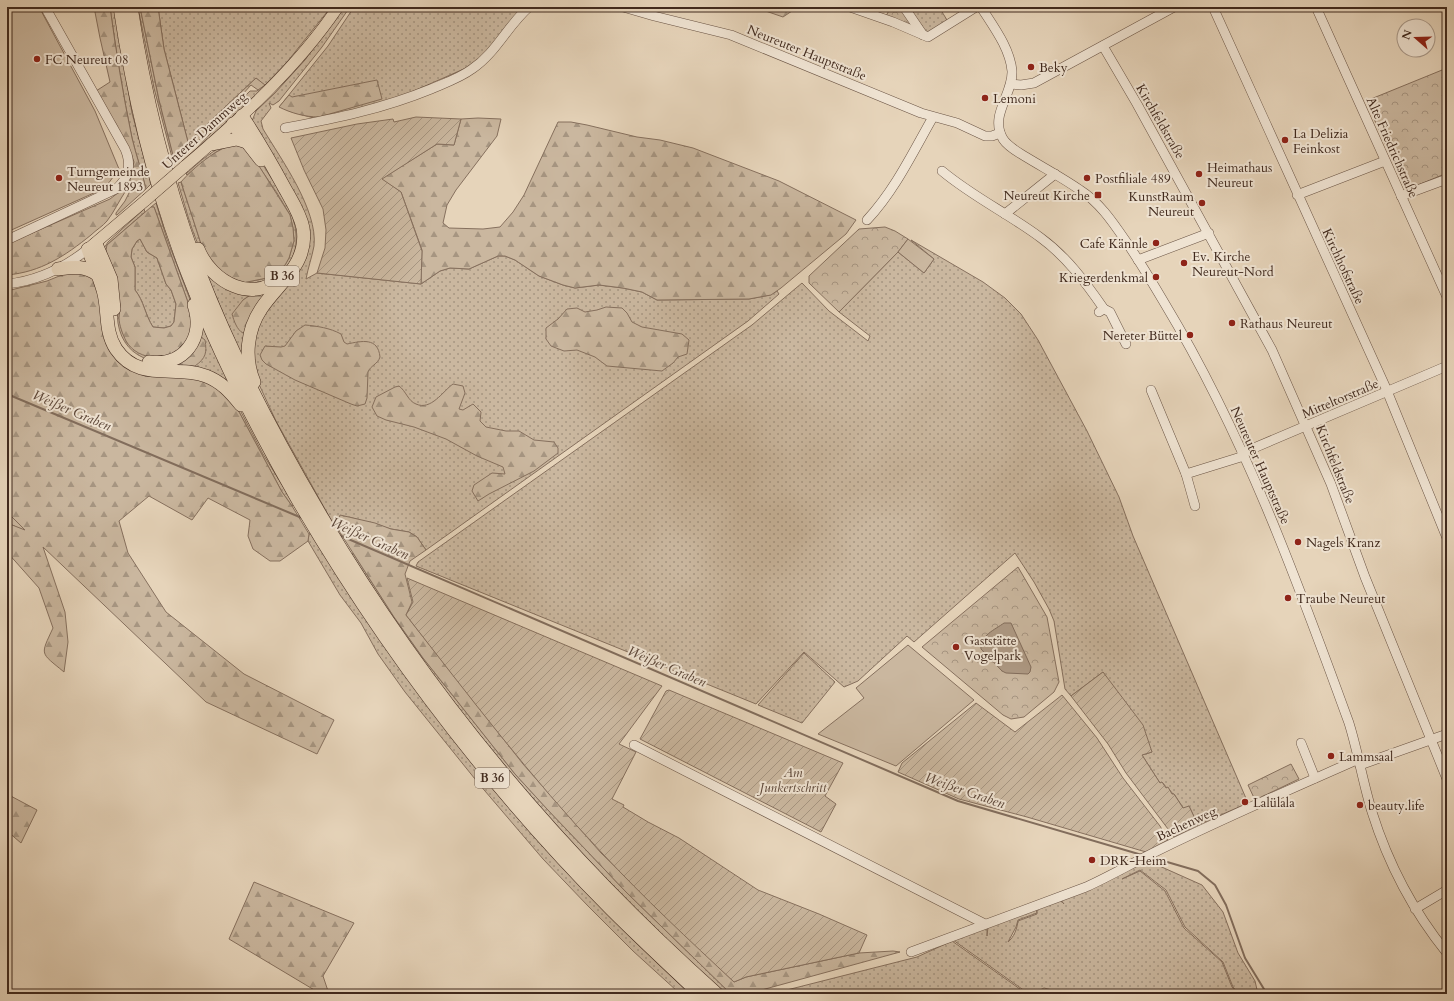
<svg xmlns="http://www.w3.org/2000/svg" width="1454" height="1001" viewBox="0 0 1454 1001" font-family="Cardo,serif">
<style>
.grass{fill:url(#grass-dots);stroke:#86705e}
.forest{fill:url(#forest-firs);stroke:#86705e;fill-rule:evenodd}
.park{fill:url(#park-crowns);stroke:#86705e}
.garden{fill:url(#garden-furrows);stroke:#86705e}
.pitch{fill:#cab79f;stroke:#86705e}
.water{fill:#ae9a85;stroke:#826d5c}
.lines{fill:none;stroke-linecap:round;stroke-linejoin:round}
.stream{stroke:#826d5c;stroke-width:2}
.minor-casing{stroke:#6a5445;stroke-width:10}
.major-casing{stroke:#412a1e;stroke-width:12}
.highway-casing{stroke:#412a1e;stroke-width:14}
.minor{stroke:#efe3d2;stroke-width:9}
.major{stroke:#e6d4ba;stroke-width:11}
.highway{stroke:#e6d4ba;stroke-width:13}
.major-bridge-casing{stroke:#412a1e;stroke-width:12;stroke-linecap:butt}
.major-bridge{stroke:#e6d4ba;stroke-width:11}
.poi-dot{fill:#8f2418;stroke:#efe3d2;stroke-width:1.5}
.labels{text-anchor:middle;stroke-width:4;stroke-linejoin:round;paint-order:stroke}
.shield{fill:#efe3d2;stroke:#756254;stroke-width:1}
.shield-label{font-size:12px;font-weight:bold;fill:#412a1e}
.street-label{font-size:13px;fill:#412a1e;stroke:#efe3d2}
.poi-label{font-size:13px;fill:#412a1e;stroke:#efe3d2;text-anchor:start}
.park-label{font-size:13px;font-style:italic;fill:#5c4638;stroke:#efe3d2}
.water-label{font-size:14px;font-style:italic;fill:#5c4638;stroke:#efe3d2}
</style>
<defs>
<pattern id="grass-dots" width="8" height="8" patternUnits="userSpaceOnUse"><rect width="8" height="8" fill="#cab79f"/><path d="M2 2h.1M6 6h.1" fill="none" stroke="#a69581" stroke-width="1.8" stroke-linecap="round"/></pattern>
<pattern id="forest-firs" width="22" height="20" patternUnits="userSpaceOnUse"><rect width="22" height="20" fill="#cab79f"/><path d="M5 1l3.5 6h-7zM16 11l3.5 6h-7z" fill="#a69581"/></pattern>
<pattern id="park-crowns" width="20" height="18" patternUnits="userSpaceOnUse"><rect width="20" height="18" fill="#cab79f"/><path d="M2 6a3 3 0 1 1 6 0M12 15a3 3 0 1 1 6 0" fill="none" stroke="#a69581"/></pattern>
<pattern id="garden-furrows" width="10" height="10" patternUnits="userSpaceOnUse"><rect width="10" height="10" fill="#cab79f"/><path d="M-1 1l2-2M0 10L10 0M9 11l2-2" fill="none" stroke="#a69581"/></pattern>
</defs>
<rect width="100%" height="100%" fill="#e6d4ba"/>
<filter id="stains"><feTurbulence type="fractalNoise" baseFrequency=".005" numOctaves="4"/><feColorMatrix values="0 0 0 0 .2 0 0 0 0 .09 0 0 0 0 .02 0 0 0 .5 -.17"/></filter>
<radialGradient id="worn" r=".72"><stop offset=".6" stop-color="#630" stop-opacity="0"/><stop offset="1" stop-color="#630" stop-opacity=".3"/></radialGradient>
<g class="grass">
<path d="M110 7H114L132 113 151 184 146 189C142 172 136 155 132 138 123 95 116 51 110 7Z"/>
<path d="M138 7H140L159 100 175 163 174 165 154 88Z"/>
<path d="M158 7H331L287 62 265 85 266 86 183 162 182 161 197 148 247 94 250 91H257L264 85 256 78 188 142 164 49Z"/>
<path d="M343 7H350L322 47 279 101 273 105 269 103 271 108 261 121 263 129C281 159 318 210 314 246 312 257 308 268 306 279L317 273 421 284 440 271 450 268 469 269 498 256H505L515 260 539 276 563 285 575 288 599 285 623 288 642 292 657 300 749 299 770 295 777 291 779 294 748 321 426 550 417 537 409 532 391 529 349 517 339 520V531L336 527H335L276 421 256 378 252 337 306 242 252 121 256 111 275 93 305 60Z"/>
<path d="M354 7H526L483 56 466 68 407 94 390 101 317 119 289 111 280 106 328 46Z"/>
<path d="M909 7H939L947 20 930 32 925 31Z"/>
<path d="M234 142C251 144 261 162 270 176 281 193 295 213 296 234 300 277 248 304 216 272 195 251 187 211 178 183L181 182 203 250 219 272 242 283 272 277 285 265 289 258 294 241 293 228 290 215 277 193 247 149 235 144 228 146 216 152 187 175 186 174C199 162 215 147 234 142Z"/>
<path d="M156 203 167 239 194 310 150 360C132 355 121 342 118 323 117 316 118 309 116 302 113 284 108 266 104 248L108 242 144 209 145 212 107 245 120 306 119 318 122 331 128 344 147 357 190 308 154 207H151Z"/>
<path d="M140 239 147 252 157 258 166 284 171 290 176 304 174 322 171 326 164 328 153 327C145 315 144 301 135 290V267L131 257 132 249 137 241Z"/>
<path d="M911 240 983 282 1005 298 1021 314 1038 340 1087 431 1119 497 1133 536 1248 803 1198 825 1189 806 1184 809 1174 794H1173L1168 788H1167L1162 782 1160 783 1142 755 1152 752 1103 672 1071 696 1065 689 1054 621 1049 609 1034 582 1015 553 914 642 907 636 858 681 844 687 804 652 756 704 416 566 418 562 752 325 802 283 829 311 868 341 870 336 839 312 898 252 924 273 934 259Z"/>
<path d="M206 273 255 292 243 300 246 332 245 364 223 313Z"/>
<path d="M202 325 230 385 142 366 118 346 116 337 124 351 143 364Z"/>
<path d="M116 352 239 408 263 454 294 504 292 506 282 492 238 410 131 369Z"/>
<path d="M7 512 26 531 7 523Z"/>
<path d="M311 533C380 645 456 751 545 849 591 900 640 947 690 994H679L677 991 633 951 588 906 543 859 479 784 405 692 378 654 361 623 340 595 308 541 309 534Z"/>
<path d="M353 553 394 617 423 658 515 774 547 809 626 892 731 994H726C609 889 504 773 412 646 391 617 372 585 352 555Z"/>
<path d="M804 653 835 682 802 723 758 705Z"/>
<path d="M1146 860 1202 885 1223 912 1238 953 1255 981 1258 994H1239L1233 987 1223 962 1185 927 1166 890 1140 870 1122 879 1140 871 1165 891 1184 928 1222 962 1232 987 1238 994H1062L1060 992 1044 988 1032 994H1029L953 940 987 927V936L988 927 1036 909 1037 913 1018 920 1016 927 1008 942C1014 937 1017 929 1018 921L1037 914V909L1060 900 1064 904 1061 900Z"/>
<path d="M952 941 1027 994H771L917 957Z"/>
</g>
<g class="forest">
<path d="M94 7H110C116 51 123 95 132 138 136 155 142 172 146 189L117 215H116V213L125 201 132 187 130 179 134 162 131 153 96 91 110 82 100 38Z"/>
<path d="M140 7H158L164 49 188 142 256 78 265 85 258 90 251 85 213 127 175 163 159 100Z"/>
<path d="M754 7H798L783 17Z"/>
<path d="M377 80 382 99 319 117C305 117 291 113 279 107L289 95 292 97Z"/>
<path d="M478 118 501 119 497 136 456 190 447 205 443 223 449 228 483 229 500 227 513 212 524 195 558 122H571L587 125 637 137 660 140 693 148 779 181 856 220 846 234 781 288 771 295 749 299 657 300 642 292 623 288 599 285 575 288 563 285 539 276 515 260 505 256H498L469 269 450 268 440 271 421 284 422 250 401 192 381 179 437 144 454 145 461 119Z"/>
<path d="M235 144 247 149 259 166 290 215 293 228 294 241 289 258 285 265 272 277 242 283 219 272 203 250 181 182C193 168 217 148 235 144Z"/>
<path d="M123 189 125 192C119 201 114 212 107 221 103 226 96 230 91 235 65 256 41 272 7 275V244L110 199Z"/>
<path d="M151 207H154L190 308C192 319 193 332 186 343 173 363 138 362 126 341 123 335 119 325 119 318 119 314 120 310 120 306 118 287 108 269 106 250L107 245ZM140 239 147 252 157 258 166 284 171 290 176 304 174 322 171 326 164 328 153 327C145 315 144 301 135 290V267L131 257 132 249 137 241Z"/>
<path d="M74 270 84 273 95 281 114 355 192 377 218 387 238 410 282 492 292 506 309 534 308 541 280 561H270L253 549 248 536 250 520 208 498 192 520 149 496 119 521 128 553 166 612 244 674 334 720 317 754 206 702 43 547 65 612 68 642 64 672C40 652 40 656 53 628L39 588 7 552V523L25 530 7 512V291L47 281Z"/>
<path d="M255 292 269 294 246 332 243 333C237 330 234 321 232 314L243 300Z"/>
<path d="M606 307 622 308 627 313 632 322 642 327 682 334 689 340 687 354 678 357 673 363 662 371 607 366 595 357 577 350 564 351 551 346 546 339V328L558 319 567 309 577 308 585 312 597 310Z"/>
<path d="M305 325C317 326 330 328 341 334L344 342 347 344C362 341 378 337 380 357 378 364 370 366 368 372L367 398 365 404 357 406 351 404 295 380 266 364 262 360 260 355 265 346 281 347 285 346 296 331Z"/>
<path d="M201 337 205 340C207 353 206 358 195 366H175Z"/>
<path d="M453 384 463 386 465 393 459 409 463 410 473 404 481 412 480 421 486 427 506 431H519L534 440 554 442 558 448V453L534 471 489 494 478 501 472 491 474 485 492 473 505 474 503 467 477 456 446 439 414 427 386 420 377 416 372 407 376 397 395 387 399 386C406 391 408 401 416 404 431 411 443 391 453 384Z"/>
<path d="M340 515 375 523 391 529 409 532 417 537 426 550 410 561 405 574 412 602 406 615 523 764 601 853 734 982 746 977 859 953 893 951 900 952 747 994H731L626 892 547 809 515 774 423 658 394 617 339 531C340 526 338 519 340 515Z"/>
<path d="M7 794 37 810 21 843 7 831Z"/>
<path d="M254 882 354 923 323 976 329 994H321L229 939Z"/>
</g>
<g class="park">
<path d="M891 7H900L911 22 909 24 886 16Z"/>
<path d="M1447 68V173L1406 190 1366 101Z"/>
<path d="M885 227 895 231 908 239 898 252 839 312 809 283V276L859 229Z"/>
<path d="M1018 567 1047 617 1059 682 1054 692 1024 717 1011 719 1003 715 922 647Z"/>
<path d="M1291 764 1299 779 1255 800 1248 785Z"/>
</g>
<g class="garden">
<path d="M416 117 461 119 454 145 437 144 382 179 401 192 422 251 421 284 317 273 325 248 326 230 323 209 304 170 291 138 357 124 393 119 394 122Z"/>
<path d="M407 578 662 686 619 744 636 752 612 799 624 805 623 807 648 822 679 838 758 890 819 914 867 935 859 953 746 977 734 982C689 940 644 898 602 853 531 778 469 696 406 615L413 602Z"/>
<path d="M1103 672 1143 725 1152 752 1142 755 1160 783 1162 782 1166 788 1168 787 1172 794H1174L1183 808 1189 806 1198 825 1174 837 1126 773 1108 744 1071 696Z"/>
<path d="M669 690 843 763 825 796 836 804 821 832 640 739 666 691Z"/>
<path d="M1062 695 1097 738 1123 778 1160 826 1168 840 1146 852 1027 817 959 799 898 772 902 763 976 703 1015 732Z"/>
</g>
<g class="pitch">
<path d="M7 7H39L95 111 119 169 105 188 7 232Z"/>
<path d="M908 239 934 259 924 273 898 252Z"/>
<path d="M908 645 974 700 896 766 818 734 864 698 856 688Z"/>
</g>
<path class="water" d="M1004 623H1011L1031 667 1030 672 1028 674 1006 673 1002 671 981 649C979 636 996 629 1004 623Z"/>
<g class="lines">
<g class="stream">
<path d="M7 394 302 518"/>
<path d="M339 535 958 801 1142 855"/>
<path d="M1150 857 1198 871 1215 885 1226 905 1245 958 1267 994"/>
</g>
<defs>
<g id="minor">
<path d="M623 7 654 16 731 35 921 113 957 123 985 136H992L1000 133"/>
<path d="M850 7 893 22 928 37 976 7"/>
<path d="M904 7 923 35"/>
<path d="M981 7C993 26 1010 48 1012 71 1013 95 989 115 1003 139 1008 147 1018 152 1026 157 1044 168 1063 178 1080 190 1099 202 1112 221 1125 240 1139 260 1152 282 1165 304 1244 435 1297 580 1349 723 1358 752 1363 783 1372 812 1388 863 1413 911 1447 953"/>
<path d="M1213 7 1385 386 1447 538"/>
<path d="M1316 7 1447 297"/>
<path d="M1103 46 1137 104 1272 350 1331 484 1365 577 1447 779"/>
<path d="M1011 84 1021 85 1034 83 1174 7"/>
<path d="M285 128C337 118 382 109 431 89 445 83 460 78 472 69 496 53 508 25 529 7"/>
<path d="M942 171C973 197 1009 214 1041 238 1067 257 1086 283 1104 309L1099 312"/>
<path d="M1297 195 1385 161"/>
<path d="M1401 196 1447 179"/>
<path d="M1005 214 1055 174"/>
<path d="M867 220C895 190 913 152 933 117"/>
<path d="M7 240 116 189C129 178 132 165 125 149L45 7"/>
<path d="M1138 260 1209 233"/>
<path d="M7 284C37 281 64 268 88 249"/>
<path d="M1104 309 1110 312 1126 344"/>
<path d="M1151 390 1186 474"/>
<path d="M1242 453 1447 366"/>
<path d="M1195 506 1186 474 1244 456"/>
<path d="M1301 743 1315 778"/>
<path d="M634 745 985 924"/>
<path d="M1360 765 1447 734"/>
<path d="M1415 909 1447 890"/>
<path d="M911 952 1086 887C1108 877 1129 865 1151 854 1219 820 1289 790 1359 759"/>
</g>
<g id="major">
<path d="M184 167C240 119 296 69 338 7"/>
<path d="M88 249 146 200"/>
</g>
<g id="highway">
<path d="M120 7C133 95 156 191 188 274 218 352 256 427 298 500 385 649 490 787 611 909 640 938 670 966 700 994"/>
<path d="M131 7C145 98 167 188 200 274 233 359 275 438 321 516 427 695 562 856 717 994"/>
<path d="M242 116C257 139 271 163 284 187 291 200 300 213 303 228 309 264 278 283 261 309 247 330 244 358 254 382"/>
<path d="M233 124 261 160"/>
<path d="M212 144 237 139 247 142"/>
<path d="M96 244 111 279 114 309"/>
<path d="M88 249C93 263 99 276 103 290 109 309 104 331 116 349 139 383 175 364 206 376 222 382 231 393 241 405"/>
<path d="M198 249C211 282 254 306 283 275"/>
<path d="M58 269C73 267 85 265 98 275"/>
<path d="M149 362C184 367 205 338 194 305"/>
</g>
</defs>
<use href="#minor" class="minor-casing"/>
<use href="#major" class="major-casing"/>
<use href="#highway" class="highway-casing"/>
<use href="#minor" class="minor"/>
<use href="#major" class="major"/>
<use href="#highway" class="highway"/>
<defs>
<path id="major-bridge" d="M146 200 184 167"/>
</defs>
<use href="#major-bridge" class="major-bridge-casing"/>
<use href="#major-bridge" class="major-bridge"/>
</g>
<g class="poi-dot">
<circle cx="37" cy="59" r="4"/>
<circle cx="1031" cy="67" r="4"/>
<circle cx="985" cy="98" r="4"/>
<circle cx="1285" cy="140" r="4"/>
<circle cx="1199" cy="174" r="4"/>
<circle cx="59" cy="178" r="4"/>
<circle cx="1087" cy="178" r="4"/>
<rect x="1094" y="191" width="8" height="8" rx="2"/>
<circle cx="1202" cy="203" r="4"/>
<circle cx="1156" cy="243" r="4"/>
<circle cx="1184" cy="263" r="4"/>
<circle cx="1156" cy="277" r="4"/>
<circle cx="1232" cy="323" r="4"/>
<circle cx="1190" cy="335" r="4"/>
<circle cx="1298" cy="542" r="4"/>
<circle cx="1288" cy="598" r="4"/>
<circle cx="956" cy="647" r="4"/>
<circle cx="1331" cy="756" r="4"/>
<circle cx="1245" cy="802" r="4"/>
<circle cx="1360" cy="805" r="4"/>
<circle cx="1092" cy="860" r="4"/>
</g>
<g class="labels">
<g class="shield">
<rect x="265" y="266" width="34" height="20" rx="3"/>
<rect x="475" y="768" width="34" height="20" rx="3"/>
</g>
<g class="shield-label">
<text x="282" y="280">B 36</text>
<text x="492" y="782">B 36</text>
</g>
<g class="street-label">
<text transform="translate(807 52) rotate(22)" y="5">Neureuter Hauptstraße</text>
<text transform="translate(1161 121) rotate(60)" y="5">Kirchfeldstraße</text>
<text transform="translate(204 130) rotate(-42)" y="5">Unterer Dammweg</text>
<text transform="translate(1393 147) rotate(66)" y="5">Alte Friedrichstraße</text>
<text transform="translate(1344 266) rotate(65)" y="5">Kirchhofstraße</text>
<text transform="translate(1340 398) rotate(-23)" y="5">Mitteltorstraße</text>
<text transform="translate(1336 464) rotate(68)" y="5">Kirchfeldstraße</text>
<text transform="translate(1261 465) rotate(66)" y="5">Neureuter Hauptstraße</text>
<text transform="translate(1186 823) rotate(-25)" y="5">Bachenweg</text>
</g>
<g class="poi-label">
<text x="45" y="64">FC Neureut 08</text>
<text x="1039" y="72">Beky</text>
<text x="993" y="103">Lemoni</text>
<text x="1293" y="138">La Delizia<tspan x="1293" dy="15">Feinkost</tspan></text>
<text x="1207" y="172">Heimathaus<tspan x="1207" dy="15">Neureut</tspan></text>
<text x="67" y="176">Turngemeinde<tspan x="67" dy="15">Neureut 1893</tspan></text>
<text x="1095" y="183">Postfiliale 489</text>
<text x="1090" y="200" text-anchor="end">Neureut Kirche</text>
<text x="1194" y="201" text-anchor="end">KunstRaum<tspan x="1194" dy="15">Neureut</tspan></text>
<text x="1148" y="248" text-anchor="end">Cafe Kännle</text>
<text x="1192" y="261">Ev. Kirche<tspan x="1192" dy="15">Neureut-Nord</tspan></text>
<text x="1148" y="282" text-anchor="end">Kriegerdenkmal</text>
<text x="1240" y="328">Rathaus Neureut</text>
<text x="1182" y="340" text-anchor="end">Nereter Büttel</text>
<text x="1306" y="547">Nagels Kranz</text>
<text x="1296" y="603">Traube Neureut</text>
<text x="964" y="645">Gaststätte<tspan x="964" dy="15">Vogelpark</tspan></text>
<text x="1339" y="761">Lammsaal</text>
<text x="1253" y="807">Lalülala</text>
<text x="1368" y="810">beauty.life</text>
<text x="1100" y="865">DRK-Heim</text>
</g>
<g class="park-label">
<text x="793" y="777">Am<tspan x="793" dy="15">Junkertschritt</tspan></text>
</g>
<g class="water-label">
<text transform="translate(72 410) rotate(23)" y="5">Weißer Graben</text>
<text transform="translate(370 538) rotate(24)" y="5">Weißer Graben</text>
<text transform="translate(667 666) rotate(23)" y="5">Weißer Graben</text>
<text transform="translate(965 790) rotate(19)" y="5">Weißer Graben</text>
</g>
</g>
<rect width="1454" height="1001" fill="none" stroke="#e6d4ba" stroke-width="24"/>
<rect x="8" y="8" width="1438" height="985" fill="none" stroke="#412a1e" stroke-width="2"/>
<rect x="12" y="12" width="1430" height="977" fill="none" stroke="#412a1e"/>
<g transform="translate(1416 38) rotate(290)"><circle r="19" fill="#efe3d2" stroke="#a9998a"/>
<path d="M0-3L7 15L0 10L-7 15Z" fill="#8f2418"/>
<text y="-6" font-size="11" font-weight="bold" text-anchor="middle" fill="#412a1e">N</text>
</g>
<rect width="100%" height="100%" filter="url(#stains)"/>
<rect width="100%" height="100%" fill="url(#worn)"/>
</svg>
